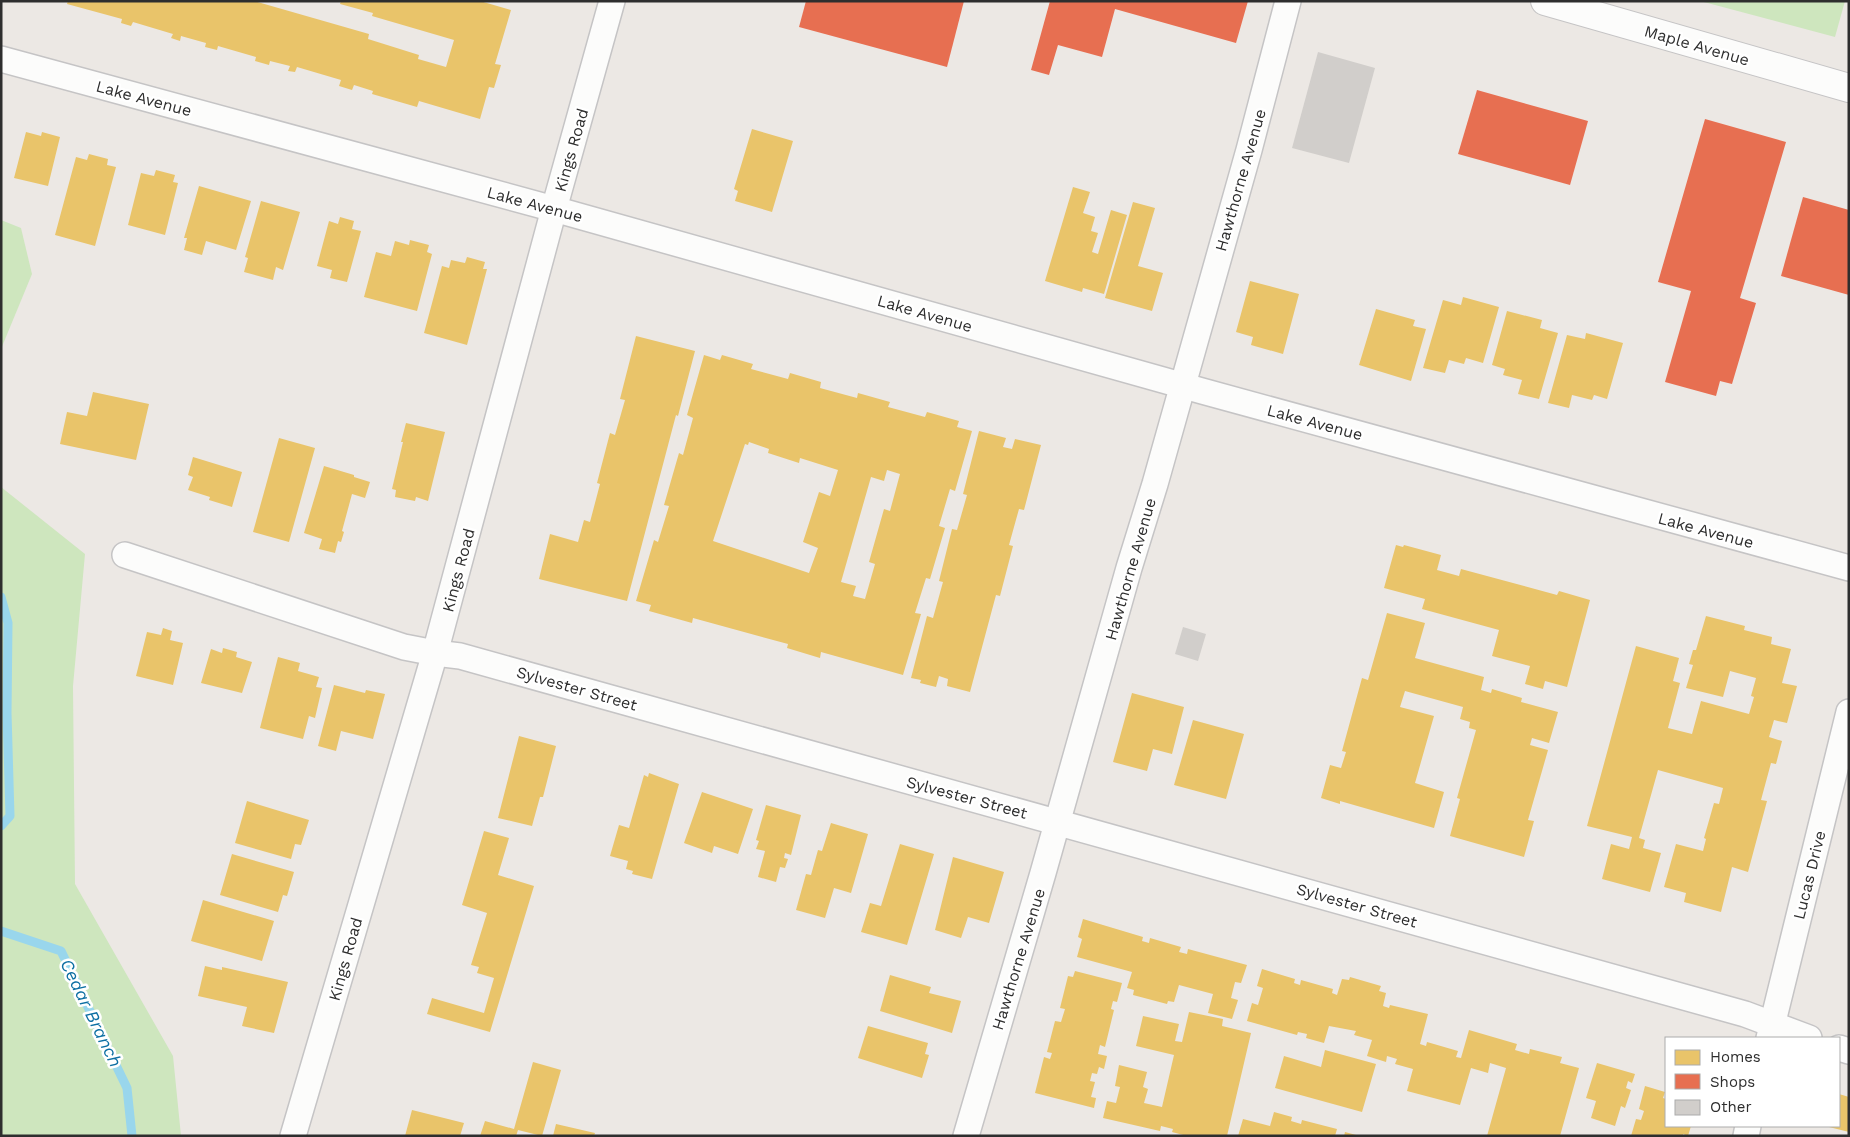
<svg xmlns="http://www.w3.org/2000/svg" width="1850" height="1137" viewBox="0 0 1850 1137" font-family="'Work Sans',sans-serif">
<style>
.green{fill:#cee6be}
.homes{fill:#e9c46a;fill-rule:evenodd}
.shops{fill:#e76f51}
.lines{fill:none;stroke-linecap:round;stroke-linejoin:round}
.stream{stroke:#99d6ec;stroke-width:9}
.building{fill:#d1cecb}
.minor-casing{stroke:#c5c4c5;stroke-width:28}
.secondary-casing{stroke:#c5c4c5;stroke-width:30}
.minor{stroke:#fcfcfb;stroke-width:25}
.secondary{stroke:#fcfcfb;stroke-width:28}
.labels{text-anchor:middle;stroke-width:5;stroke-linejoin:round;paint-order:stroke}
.street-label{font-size:16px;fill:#2e2e2e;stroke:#fff}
.water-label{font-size:18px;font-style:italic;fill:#0d6fa3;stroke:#fff}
</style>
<rect width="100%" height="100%" fill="#ece8e4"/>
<g class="green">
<path d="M1700 1H1845L1835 37Z"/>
<path d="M1 220 21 228 32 274 1 349Z"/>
<path d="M1 487 85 554 73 686 75 884 173 1056 181 1136H1Z"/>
</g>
<g class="homes">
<path d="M68 1H254L369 34 368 39 419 55 418 59 446 67 454 40 372 16 373 13 340 4 341 1H480L511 10 495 64 501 65 494 88 489 87 480 119 419 101 417 107 372 94 373 91 354 85 352 90 339 86 341 80 297 67 295 72 288 71 290 66 270 61 269 65 255 61 256 57 218 46 217 50 205 47 206 43 181 36 180 41 171 38 173 34 133 22 131 26 121 23 122 19 67 4Z"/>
<path d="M752 129 793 141 772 212 735 201 738 191 734 189Z"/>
<path d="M26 132 41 136 42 132 60 137 48 186 14 178Z"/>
<path d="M89 154 108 159 107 165 116 167 95 246 55 235 76 157 87 160Z"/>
<path d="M156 170 175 175 173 182 178 183 165 235 128 225 141 173 154 176Z"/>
<path d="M199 186 251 201 236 250 206 241 202 255 184 250 187 238H184Z"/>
<path d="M1073 187 1090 192 1083 213 1095 217 1091 231 1098 233 1092 252 1098 254 1111 210 1127 215 1104 294 1083 288 1082 292 1045 281Z"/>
<path d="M261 201 300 212 283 270 276 267 273 280 244 272 248 258 245 257Z"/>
<path d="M1133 202 1155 208 1138 266 1163 273 1152 311 1105 298Z"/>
<path d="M340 217 354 221 352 229 361 231 347 282 330 278 332 270 317 266 329 221 338 224Z"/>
<path d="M410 240 429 245 427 252 432 254 417 311 364 297 376 252 391 256 395 241 409 245Z"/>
<path d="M467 257 485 262 483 269H487L467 345 424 333 442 266 449 268 451 260 465 263Z"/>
<path d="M1250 281 1299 294 1283 354 1251 345 1253 337 1236 332Z"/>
<path d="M1463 297 1499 307 1483 363 1466 358 1464 364 1449 360 1445 373 1423 368 1443 300 1461 305Z"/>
<path d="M1376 309 1415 320 1413 326 1426 329 1411 381 1359 365Z"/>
<path d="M1507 311 1542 320 1540 328 1558 333 1539 399 1518 394 1522 380 1503 375 1505 369 1492 365Z"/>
<path d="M1586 333 1623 343 1607 399 1594 395 1592 400 1572 395 1569 408 1548 403 1567 335 1585 339Z"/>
<path d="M636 336 695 351 678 416 676 415 627 601 539 579 550 534 578 542 584 520 590 522 600 484 597 483 610 433 615 435 625 400 620 399Z"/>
<path d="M704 355 720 360 722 355 753 364 751 369 788 379 790 373 821 382 820 388 857 398 858 393 890 402 888 407 925 417 927 412 959 421 957 427 972 431 955 491 950 489 939 526 945 528 930 579 926 578 915 613 921 614 903 675 821 652 820 658 787 648 788 644 693 618 692 623 649 611 651 605 636 601 654 540 658 542 669 506 664 505 679 453 683 455 693 418 687 415ZM749 442 769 449 768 453 799 463 800 458 838 470 830 496 819 492 803 542 818 548 809 573 713 541 745 444 748 445ZM887 470 900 474 890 511 884 509 869 562 875 564 865 599 853 596 856 586 841 582 871 477 884 481Z"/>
<path d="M93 392 149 404 136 460 60 444 67 412 87 416Z"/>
<path d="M406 423 445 432 428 501 416 497 415 501 395 497 396 490 392 489 403 442H401Z"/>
<path d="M979 431 1006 438 1003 447 1012 449 1015 439 1041 445 1024 510 1019 509 1009 545 1013 546 1000 596 996 595 970 692 947 686 948 679 939 676 936 687 920 683 921 680 911 678 927 616 933 618 943 582 939 581 952 529 957 530 967 495 963 494Z"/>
<path d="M279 438 315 448 289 542 253 532Z"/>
<path d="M193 457 242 472 232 507 209 500 210 497 188 490 193 477 188 475Z"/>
<path d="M324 466 354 475V477L370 482 365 498 352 494 342 531 344 532 341 542 338 541 335 553 319 549 322 539 304 533Z"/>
<path d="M1396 545 1403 547 1404 545 1441 555 1437 570 1459 576 1461 569 1557 595 1559 591 1590 600 1567 687 1545 681 1543 689 1525 684 1530 666 1492 656 1499 630 1422 609 1425 599 1384 588Z"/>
<path d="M1387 613 1425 623 1415 658 1484 677 1481 690 1491 693 1492 689 1522 698 1521 702 1558 712 1549 743 1532 738 1530 745 1548 750 1528 820 1534 821 1524 857 1450 836 1460 799 1457 798 1476 730 1469 728 1470 722 1460 719 1463 707 1405 691 1400 707 1434 716 1415 783 1444 792 1434 828 1340 801V804L1321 798 1330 765 1341 768 1346 752 1342 751 1362 678 1368 680Z"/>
<path d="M1706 616 1745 626 1744 630 1772 637 1771 644 1791 649 1782 683 1797 686 1787 723 1774 720 1769 737 1782 741 1776 764 1771 763 1761 800 1767 801 1748 872 1732 867 1721 912 1684 902 1686 893 1664 887 1676 844 1703 851 1706 839 1704 838 1714 803 1719 804 1723 788 1658 770 1639 838 1645 840 1643 848 1661 853 1650 892 1602 879 1611 844 1629 849 1632 837 1587 826 1636 646 1679 658 1673 681 1680 683 1668 728 1692 734 1701 701 1749 714 1754 697 1751 696 1756 678 1730 671 1723 697 1686 688 1693 665 1689 664 1693 650H1696Z"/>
<path d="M163 628 172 631 170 640 183 643 173 685 136 676 147 632 161 635Z"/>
<path d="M223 648 237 652 236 657 252 662 242 693 201 683 211 649 222 653Z"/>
<path d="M278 657 300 663 298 671 319 677 316 687 322 688 315 718 309 716 303 739 260 728Z"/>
<path d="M334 685 365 693 366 690 385 694 373 739 341 731 336 751 318 746Z"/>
<path d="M1132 693 1184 707 1172 754 1153 749 1147 771 1113 762Z"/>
<path d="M1193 720 1244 734 1226 799 1174 785Z"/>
<path d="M519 736 556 746 543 797H540L532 826 498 818Z"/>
<path d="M649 773 679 784 652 879 632 874 633 871 626 869 628 861 610 856 619 825 629 828 644 775 648 777Z"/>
<path d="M702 792 753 809 738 854 714 846 712 853 684 843Z"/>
<path d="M247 801 309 820 301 845 295 844 291 859 235 843Z"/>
<path d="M766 805 801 815 791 855 785 853 784 858 788 859 785 868 780 867 776 882 758 877 765 851 756 849 759 841 756 840Z"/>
<path d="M831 823 868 834 851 893 834 888 825 918 796 910 806 874 811 875 818 850 822 851Z"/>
<path d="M484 831 509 838 498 875 534 886 490 1032 427 1014 432 998 484 1013 494 978 477 973 479 967 471 965 487 913 462 905Z"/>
<path d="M900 844 934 854 907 945 861 932 870 903 881 906Z"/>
<path d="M232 854 294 872 287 896 283 895 278 912 220 895Z"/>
<path d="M953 857 1004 872 989 923 968 917 961 938 935 930Z"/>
<path d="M203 900 274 921 262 961 191 941Z"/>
<path d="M1083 919 1143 937 1142 941 1149 943 1150 938 1181 947 1179 952 1187 954 1188 949 1247 965 1241 983 1235 982 1231 998 1238 1000 1232 1019 1208 1013 1213 994 1179 985 1174 1002 1168 1001 1167 1004 1133 995 1134 990 1127 988 1132 972 1077 957 1082 939 1078 937Z"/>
<path d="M205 966 222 970V967L288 982 274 1033 242 1026 247 1007 198 996Z"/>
<path d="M1262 969 1295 979 1294 983 1300 985 1301 980 1333 989 1332 993 1337 995 1342 979 1349 980 1350 977 1381 986 1379 991 1386 993 1383 1006 1389 1008 1390 1005 1428 1014 1420 1044 1426 1046 1427 1042 1458 1051 1456 1057 1461 1058 1469 1030 1517 1044 1515 1050 1529 1054 1530 1049 1562 1057 1560 1063 1579 1068 1560 1136H1487L1506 1068 1490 1063 1488 1073 1471 1068 1460 1105 1407 1091 1413 1069 1395 1064 1397 1059 1387 1056 1386 1062 1367 1056 1372 1040 1354 1035 1356 1031 1329 1026 1324 1043 1306 1038 1307 1034 1298 1032 1297 1035 1247 1021 1252 1003 1258 1005 1263 988 1257 986Z"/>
<path d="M1075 971 1122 983 1117 1002 1113 1001 1111 1009 1114 1010 1105 1047 1100 1045 1098 1054 1107 1056 1104 1069 1099 1067 1097 1074 1092 1073 1090 1081 1095 1082 1091 1097 1096 1098 1094 1108 1035 1093 1044 1057 1050 1059 1052 1053 1047 1052 1055 1021 1061 1022 1065 1009 1060 1008 1068 976 1073 977Z"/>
<path d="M890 975 931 987 929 993 961 1001 952 1033 880 1011Z"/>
<path d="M1189 1012 1223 1019 1222 1026 1251 1033 1227 1136H1187L1172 1132 1173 1129 1161 1126 1160 1131 1103 1118 1107 1101 1116 1103 1120 1087 1115 1086 1119 1065 1147 1072 1143 1087 1148 1089 1144 1103 1162 1107 1174 1055 1136 1046 1143 1016 1179 1024 1175 1041 1182 1042Z"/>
<path d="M868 1026 928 1043 925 1054 929 1055 922 1078 858 1058Z"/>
<path d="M1325 1050 1376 1064 1362 1112 1275 1088 1284 1056 1321 1067Z"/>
<path d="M533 1062 561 1070 542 1136 518 1130 516 1136H480L485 1121 514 1129Z"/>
<path d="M1597 1063 1635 1074 1632 1083 1628 1081 1626 1088 1631 1090 1625 1108 1621 1106 1615 1126 1591 1118 1596 1101 1586 1098Z"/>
<path d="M1645 1086 1665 1092 1663 1098 1666 1099V1126H1691L1688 1136 1683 1134V1136H1631L1636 1119 1641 1120 1644 1111 1639 1109Z"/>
<path d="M1839 1094 1849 1097V1132L1825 1126H1839Z"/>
<path d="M412 1110 464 1123 460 1136H405Z"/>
<path d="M1274 1112 1292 1117 1291 1121 1301 1124 1302 1120 1337 1129 1335 1136H1238L1243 1119 1270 1126Z"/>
<path d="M556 1124 595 1133 594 1136H553Z"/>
<path d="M1345 1132 1356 1135V1136H1344Z"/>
</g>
<g class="shops">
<path d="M806 1H964L947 67 799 27Z"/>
<path d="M1050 1H1248L1236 43 1115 9 1102 57 1058 45 1049 75 1031 70Z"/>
<path d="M1477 90 1588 121 1570 185 1458 154Z"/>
<path d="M1705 119 1786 142 1740 298 1756 303 1732 384 1720 381 1716 396 1665 382 1691 291 1658 282Z"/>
<path d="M1803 197 1849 210V295L1781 276Z"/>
</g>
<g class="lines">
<g class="stream">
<path d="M1 597 8 623 7 713 10 816 1 826"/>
<path d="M1 931 61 951 127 1088 132 1136"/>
</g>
</g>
<g class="building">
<path d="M1318 52 1375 68 1349 163 1292 148Z"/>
<path d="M1183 627 1206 634 1198 661 1175 654Z"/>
</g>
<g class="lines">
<defs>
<g id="minor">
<path d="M1 59 554 209 1202 391 1849 568"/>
<path d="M125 555 404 647 435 653 460 656 1745 1014 1809 1038"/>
<path d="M1769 1038 1849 712"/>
<path d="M1839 1048 1849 1051"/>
<path d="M293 1136 435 653 554 209 612 1"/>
<path d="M966 1136 1043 873 1129 568 1155 484 1249 150 1288 1"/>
<path d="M1746 1136 1748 1126"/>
</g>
<path id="secondary" d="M1545 1 1849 88"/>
</defs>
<use href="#minor" class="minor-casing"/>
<use href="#secondary" class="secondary-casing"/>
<use href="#minor" class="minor"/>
<use href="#secondary" class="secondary"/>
</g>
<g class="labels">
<g class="street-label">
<text transform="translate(1697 45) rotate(16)" y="6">Maple Avenue</text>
<text transform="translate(144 98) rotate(15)" y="6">Lake Avenue</text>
<text transform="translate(571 150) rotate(-74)" y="6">Kings Road</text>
<text transform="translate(1240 180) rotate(-74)" y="6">Hawthorne Avenue</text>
<text transform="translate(535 204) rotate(15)" y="6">Lake Avenue</text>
<text transform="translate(925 313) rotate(16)" y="6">Lake Avenue</text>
<text transform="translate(1315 422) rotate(15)" y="6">Lake Avenue</text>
<text transform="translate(1706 530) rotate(15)" y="6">Lake Avenue</text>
<text transform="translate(1130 569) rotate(-74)" y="6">Hawthorne Avenue</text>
<text transform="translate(458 570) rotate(-75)" y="6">Kings Road</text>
<text transform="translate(577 688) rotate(16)" y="6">Sylvester Street</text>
<text transform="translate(967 797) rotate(15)" y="6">Sylvester Street</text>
<text transform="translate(1809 875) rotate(-76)" y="6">Lucas Drive</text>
<text transform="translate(1357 905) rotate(16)" y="6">Sylvester Street</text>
<text transform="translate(345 959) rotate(-74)" y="6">Kings Road</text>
<text transform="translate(1018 959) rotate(-73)" y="6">Hawthorne Avenue</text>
</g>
<g class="water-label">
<text transform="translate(91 1013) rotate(64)" y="6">Cedar Branch</text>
</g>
</g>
<rect width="1850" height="1137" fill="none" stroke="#2e2e2e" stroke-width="5"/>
<rect x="1665" y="1037" width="175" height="90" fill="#ffffff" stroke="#ababab"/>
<rect x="1675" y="1050" width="25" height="15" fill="#e9c46a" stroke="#ababab"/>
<text x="1710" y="1062" font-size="15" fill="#2e2e2e">Homes</text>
<rect x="1675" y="1074" width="25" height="15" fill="#e76f51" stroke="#ababab"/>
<text x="1710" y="1087" font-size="15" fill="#2e2e2e">Shops</text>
<rect x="1675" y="1100" width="25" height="15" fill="#d1cecb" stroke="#ababab"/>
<text x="1710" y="1112" font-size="15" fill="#2e2e2e">Other</text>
</svg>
